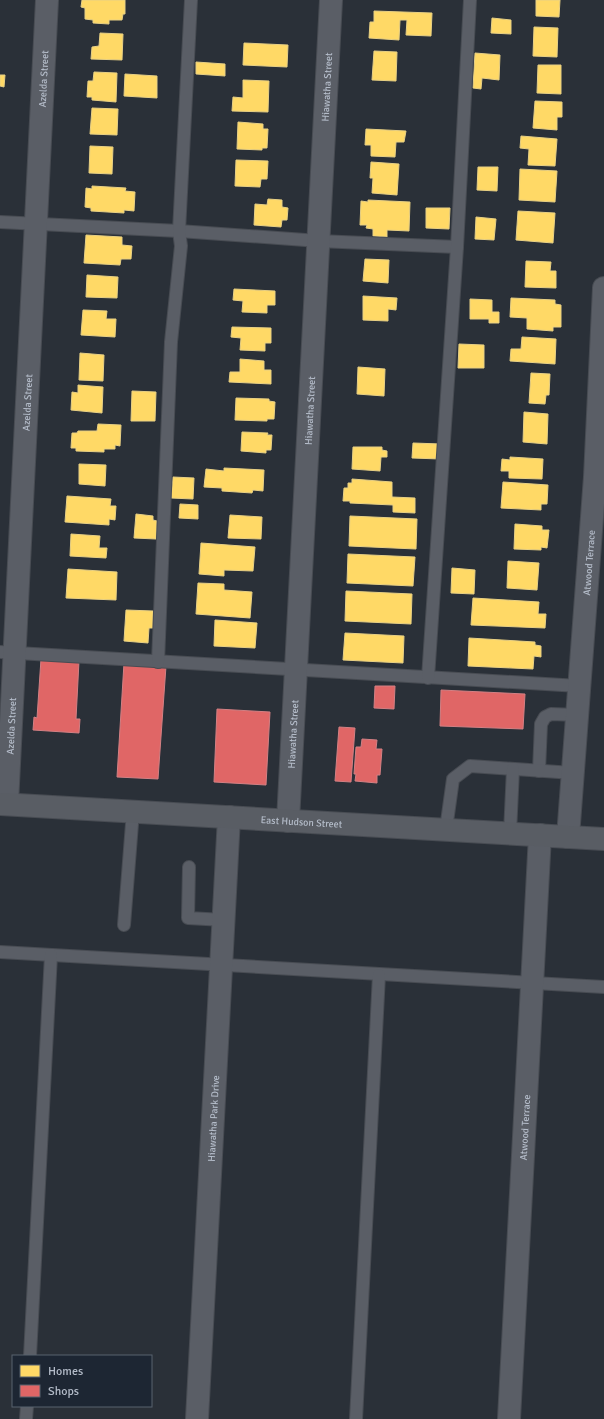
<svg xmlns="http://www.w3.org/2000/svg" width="604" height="1419" viewBox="0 0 604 1419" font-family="Signika,sans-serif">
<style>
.homes{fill:#ffd966;stroke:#e8d084}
.shops{fill:#e06666;stroke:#d38084}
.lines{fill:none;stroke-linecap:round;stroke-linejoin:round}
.lane-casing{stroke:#484c53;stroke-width:14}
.street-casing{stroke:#484c53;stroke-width:24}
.secondary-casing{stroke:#484c53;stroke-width:24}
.lane{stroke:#5a5e66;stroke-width:12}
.street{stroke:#5a5e66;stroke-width:22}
.secondary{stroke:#595d64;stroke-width:22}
.labels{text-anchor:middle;stroke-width:4;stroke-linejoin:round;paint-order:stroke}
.street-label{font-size:10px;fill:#b4bcc9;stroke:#1d2633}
</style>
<rect width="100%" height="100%" fill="#2a3038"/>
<g class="homes">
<path d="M82 0H125V14H123L122 20H109V24L93 23V20L85 19V8L81 7Z"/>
<path d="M536 0H560L559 17 536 16Z"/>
<path d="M374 11 432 13 431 36 406 35 407 20H400L399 40 369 38 370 22H374Z"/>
<path d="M492 18 511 20V34L491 33Z"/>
<path d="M534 27 558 28 557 57 533 56Z"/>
<path d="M100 33 123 34 122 60 91 59 92 47 99 46Z"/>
<path d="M244 43 288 45 287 67 243 65Z"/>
<path d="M374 51 397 52 396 81 372 80Z"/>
<path d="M475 53 500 55 499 80 482 78 481 89 473 88Z"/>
<path d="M196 62 225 64V76L196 74Z"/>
<path d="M538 65H561V94L537 93Z"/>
<path d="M94 72 117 73 116 102 92 100V97H87L88 81H93Z"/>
<path d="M125 74 157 76V98L124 96Z"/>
<path d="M0 75H5L4 87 0 86Z"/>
<path d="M243 80 269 81 268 112 232 111 233 97 243 98Z"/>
<path d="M535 101 562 102V117H557V130L533 128Z"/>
<path d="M92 108 118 109 117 135 90 134Z"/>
<path d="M238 122 263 124V129H268L267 148H262V150L237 149Z"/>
<path d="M366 129 406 131 404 142H396L395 157 371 156V145H365Z"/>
<path d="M521 136 557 139 555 166 528 165 529 149 520 148Z"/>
<path d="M90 146 113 147 112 174 89 173Z"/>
<path d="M236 160 268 161 267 179H261L260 187 235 186Z"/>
<path d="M371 162 399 164 397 195 372 193 373 178H370Z"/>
<path d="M478 167H498L497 191 477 190Z"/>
<path d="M520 169 557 171 555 202 519 200Z"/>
<path d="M92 186 126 188 125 191 135 192 134 211 124 210V213L91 211V208L85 207 86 188 92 189Z"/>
<path d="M268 199 282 200V207L288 208 287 220H282L281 227 254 225 255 204 267 205Z"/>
<path d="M368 200 410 202 409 231 387 230V237L373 236V229L366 228 367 225H360L361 201 368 202Z"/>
<path d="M426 208H450L449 229 426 228Z"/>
<path d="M518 211 555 213 553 243 516 240Z"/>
<path d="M476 217 496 219 494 240 475 239Z"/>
<path d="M86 235 122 237V245L132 246 131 259H121L120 265 84 263Z"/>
<path d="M365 259 389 260 388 283 363 281Z"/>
<path d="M526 261 551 262 550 271H556V288L525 287Z"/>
<path d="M87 275 118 277 117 298 86 297Z"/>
<path d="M234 289 275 291V305H267V313L242 312 243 301 233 300Z"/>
<path d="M363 296 397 298 396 310 388 309V321L363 320Z"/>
<path d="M511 298 555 300V304L561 305V327H553V331L527 329V318L510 317Z"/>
<path d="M470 299 492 300V312H499V323H489V319H470Z"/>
<path d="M83 310 107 311 106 319H116L115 337 81 335Z"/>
<path d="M232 327 271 328V343H265V351L240 350 241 338 231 337Z"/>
<path d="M522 337 556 339 555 364 510 361 511 349H521Z"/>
<path d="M459 344 484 345V368H458Z"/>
<path d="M80 353 104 355 103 381 79 380Z"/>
<path d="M240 359 264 361V370H271V384L229 382 230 372H240Z"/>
<path d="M358 367 385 369 384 396 357 394Z"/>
<path d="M531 373 550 374 549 395H546L545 404 529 403Z"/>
<path d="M78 385 103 387 102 413 71 410 72 392 78 393Z"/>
<path d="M132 391 156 392 155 421H131Z"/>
<path d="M236 398 269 399V401L275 402 274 419H267V421L235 420Z"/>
<path d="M524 412 548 414 547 444 523 442Z"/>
<path d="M98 424 121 425 120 446 115 445V449H104V452L76 451V448H71L72 433H77L78 431H97Z"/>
<path d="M242 432 268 433 267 435H272L271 450H266V453L241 451Z"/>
<path d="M413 443 441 444 440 459 412 458Z"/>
<path d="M353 447H382V450L387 451V457H381L380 471 352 469Z"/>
<path d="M510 457 543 459 542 479 509 478V471H501L502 459 510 460Z"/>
<path d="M79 464 106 465 105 486 79 484Z"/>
<path d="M224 468 264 470 263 491 253 490 252 493 222 491V488L204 487 206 469 224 471Z"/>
<path d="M173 477 194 478 193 499 171 498Z"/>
<path d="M352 479 392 482V497L415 498V513L393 512V505L350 503V501H343L344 488H348V483H352Z"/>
<path d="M503 482 548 485 547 504H541V510L501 508Z"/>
<path d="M67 496 111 499 110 506H116L115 520 109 519V525L65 522Z"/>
<path d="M180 504 198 505V519L179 518Z"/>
<path d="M136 514 153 516V520L157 521 156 539 134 538Z"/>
<path d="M230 515 262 517 261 539 228 538Z"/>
<path d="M350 516 417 519 416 549 349 546Z"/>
<path d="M515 524 542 526V530H549L547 548 541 547V550L514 549Z"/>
<path d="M71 534 100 536 99 548H107L106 558 70 556Z"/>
<path d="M201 543 255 547 253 571 224 570V576L199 574Z"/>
<path d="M348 554 415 557 413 586 347 583Z"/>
<path d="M508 561 539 563 537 590 507 588Z"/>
<path d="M452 568 475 570 474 594 451 593Z"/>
<path d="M68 569 117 572 116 600 66 598Z"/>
<path d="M198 583 224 584V590L252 592 250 618 196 614Z"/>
<path d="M346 591 412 594 411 624 345 621Z"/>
<path d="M473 598 539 602 538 614H546L545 628 471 625Z"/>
<path d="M126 610 153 611V628H149L148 643 124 641Z"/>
<path d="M215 620 257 623 255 648 214 646Z"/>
<path d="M345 633 404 636 403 663 343 660Z"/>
<path d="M469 638 535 642V645L541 646V657L534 656 533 669 468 666Z"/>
</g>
<g class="shops">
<path d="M41 659 79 661 76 719H80L79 733 33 730 34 717 37 718Z"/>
<path d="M124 663 166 666 158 779 117 777Z"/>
<path d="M375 686H395L394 709 374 708Z"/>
<path d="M441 690 525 694 523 729 440 726Z"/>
<path d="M217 709 270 712 266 785 214 782Z"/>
<path d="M339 727 355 728 351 782 335 781Z"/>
<path d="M362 739 377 740 376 749H382L380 775H377V783L355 781 356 774H354L356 747H361Z"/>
</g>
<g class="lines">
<defs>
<g id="lane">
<path d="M0 222 179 231 319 241 457 247"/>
<path d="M0 652 579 686"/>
<path d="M158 662 171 342 181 246 179 231 191 0"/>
<path d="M428 678 457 247 470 0"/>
<path d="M539 771 541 724 545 717 551 714 577 715"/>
<path d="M446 829 453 779 470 766 573 773"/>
<path d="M510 833 513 769"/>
<path d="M189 867 188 918 224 920"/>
<path d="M124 925 133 811"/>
<path d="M0 952 604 987"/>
<path d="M30 1356 51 955"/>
<path d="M26 1419 27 1406"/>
<path d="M356 1419 379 975"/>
</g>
<g id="street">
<path id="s1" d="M7 804 47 0"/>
<path id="s2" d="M288 821 331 0"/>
<path id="s3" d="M568 837 595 477 604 288"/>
<path id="s4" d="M197 1419 229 817"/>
<path id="s5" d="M509 1419 540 835"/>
</g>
<g id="secondary">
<path id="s6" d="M0 804 604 839"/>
</g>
</defs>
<use href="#lane" class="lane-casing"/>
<use href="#street" class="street-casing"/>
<use href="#secondary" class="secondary-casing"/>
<use href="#lane" class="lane"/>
<use href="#street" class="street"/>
<use href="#secondary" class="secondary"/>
</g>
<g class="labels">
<g class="street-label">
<text dy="4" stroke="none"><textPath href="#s1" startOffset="726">Azelda Street</textPath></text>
<text dy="4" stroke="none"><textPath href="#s2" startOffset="735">Hiawatha Street</textPath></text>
<text dy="4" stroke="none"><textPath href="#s1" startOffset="402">Azelda Street</textPath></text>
<text dy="4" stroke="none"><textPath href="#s2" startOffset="411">Hiawatha Street</textPath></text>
<text dy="4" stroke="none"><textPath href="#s3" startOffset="275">Atwood Terrace</textPath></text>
<text dy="4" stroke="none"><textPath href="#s1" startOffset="78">Azelda Street</textPath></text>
<text dy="4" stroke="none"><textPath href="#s2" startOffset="87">Hiawatha Street</textPath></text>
<text dy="4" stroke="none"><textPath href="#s6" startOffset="302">East Hudson Street</textPath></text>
<text dy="4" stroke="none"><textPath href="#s4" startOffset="301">Hiawatha Park Drive</textPath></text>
<text dy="4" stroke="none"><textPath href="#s5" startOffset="292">Atwood Terrace</textPath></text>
</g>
</g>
<rect x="12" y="1355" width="140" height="52" fill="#1d2633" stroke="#59626f"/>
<rect x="20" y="1365" width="20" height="12" fill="#ffd966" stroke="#59626f"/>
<text x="48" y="1375" font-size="12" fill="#b4bcc9">Homes</text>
<rect x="20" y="1385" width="20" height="12" fill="#e06666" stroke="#59626f"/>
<text x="48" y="1395" font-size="12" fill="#b4bcc9">Shops</text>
</svg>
